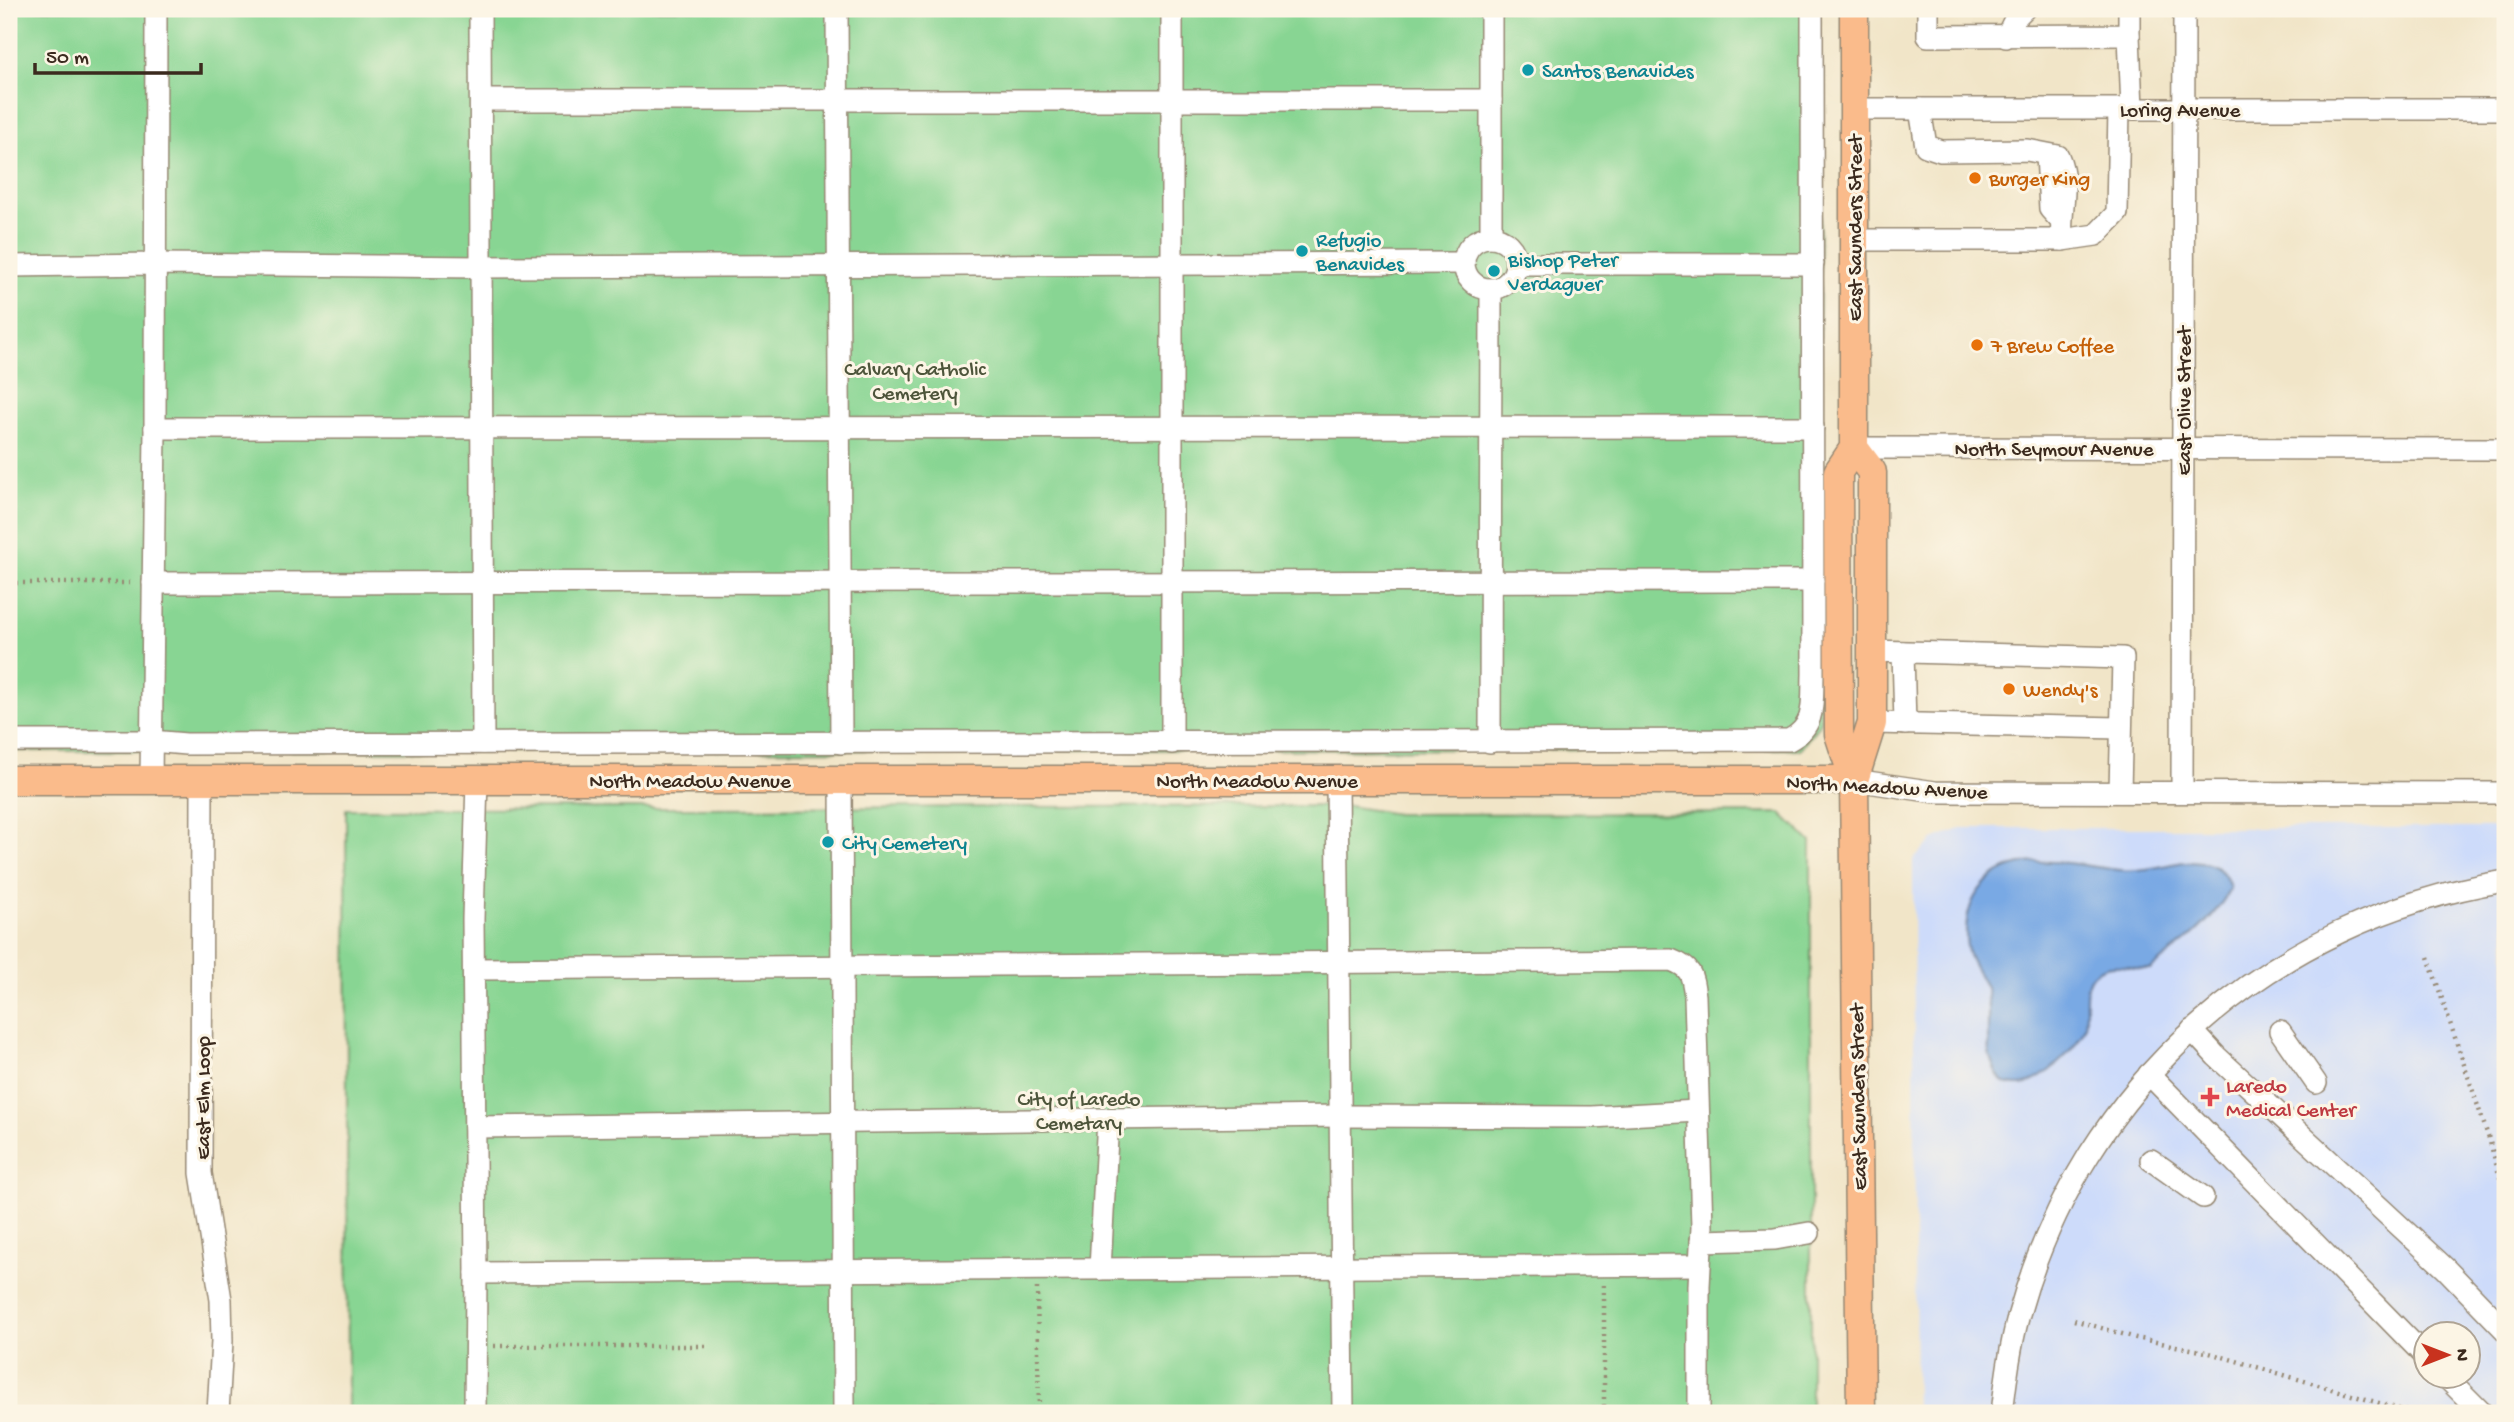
<svg xmlns="http://www.w3.org/2000/svg" width="2514" height="1422" viewBox="0 0 2514 1422" font-family="'Gochi Hand',sans-serif">
<style>
.built{fill:#cddbfa;fill-rule:evenodd}
.green{fill:#88d593;stroke:#628058;stroke-width:2}
.water{fill:#79a9e4;stroke:#5a6a81;stroke-width:2}
.lines{fill:none;stroke-linecap:round;stroke-linejoin:round}
.minor-casing{stroke:#968873;stroke-width:24}
.major-casing{stroke:#968873;stroke-width:31}
.path{stroke:#968873;stroke-width:4.5;stroke-dasharray:2 5;stroke-linecap:butt}
.minor{stroke:#fff;stroke-width:21}
.major{stroke:#fabb8b;stroke-width:28}
.culture-dot{fill:#0f9aa8;stroke:#fcf5e5;stroke-width:2.5}
.food-dot{fill:#e8710a;stroke:#fcf5e5;stroke-width:2.5}
.health-dot{fill:#e0444e;stroke:#fcf5e5;stroke-width:2.5}
.labels{text-anchor:middle;stroke-width:6;stroke-linejoin:round;paint-order:stroke}
.culture-label{font-size:21px;fill:#0d838f;stroke:#fcf5e5;text-anchor:start}
.street-label{font-size:21px;fill:#3b2a1e;stroke:#fcf5e5}
.food-label{font-size:21px;fill:#c56008;stroke:#fcf5e5;text-anchor:start}
.park-label{font-size:21px;fill:#4e553b;stroke:#fcf5e5}
.health-label{font-size:21px;fill:#be3a42;stroke:#fcf5e5;text-anchor:start}
</style>
<rect width="100%" height="100%" fill="#fcf5e5"/>
<filter id="ink" filterUnits="userSpaceOnUse"><feTurbulence type="fractalNoise" baseFrequency=".0143" numOctaves="2"/><feDisplacementMap in="SourceGraphic" scale="14" xChannelSelector="R" yChannelSelector="G"/><feConvolveMatrix kernelMatrix="1 2 1 2 8 2 1 2 1" color-interpolation-filters="sRGB"/></filter>
<filter id="wash" filterUnits="userSpaceOnUse"><feTurbulence type="fractalNoise" baseFrequency=".00686" numOctaves="4" result="noise"/><feDisplacementMap in="SourceGraphic" scale="28" xChannelSelector="R" yChannelSelector="G"/><feGaussianBlur stdDeviation="1.57" result="paint"/><feColorMatrix in="noise" values="0 0 0 0 0 0 0 0 0 0 0 0 0 0 0 0 0 1.4 0 .05"/><feComposite in="paint" operator="in"/></filter>
<g filter="url(#wash)">
<rect width="100%" height="100%" fill="#f1e5c8"/>
<path class="built" d="M1963 828H2505V1413H1916L1913 860 1933 840ZM2426 1334H2468V1376H2426Z"/>
<g class="green">
<path d="M9 9H1819L1821 722 1800 749 9 751Z"/>
<path d="M1348 806 1397 814 1781 813 1811 842V1413H348L346 809Z"/>
</g>
<path class="water" d="M2183 862C2207 862 2224 863 2230 889 2212 924 2180 945 2151 969 2136 970 2117 962 2103 968 2078 977 2089 1006 2085 1025 2081 1046 2045 1078 2026 1084 2018 1086 2012 1085 2004 1083 1983 1058 1989 1038 1988 1007 1987 1002 1988 996 1987 991 1983 978 1972 967 1968 952 1964 934 1966 911 1976 895 2007 845 2071 865 2119 870 2139 872 2163 866 2183 862Z"/>
</g>
<g filter="url(#ink)">
<g class="lines">
<defs>
<g id="minor">
<path d="M480 9 483 743"/>
<path d="M837 9 841 743"/>
<path d="M1172 9V743"/>
<path d="M1928 9V36L2129 35V9"/>
<path d="M2129 35 2132 109"/>
<path d="M2006 37 2016 17 2024 9"/>
<path d="M481 100H1491"/>
<path d="M1854 109H2505"/>
<path d="M1920 109 1926 146 1941 151 2027 150 2058 156C2071 186 2059 209 2062 240"/>
<path d="M2047 155 2050 209 2060 220"/>
<path d="M1491 237V9"/>
<circle cx="1490" cy="263" r="26"/>
<path d="M1854 240H2062L2096 235 2117 213 2119 109"/>
<path d="M1516 264H1813"/>
<path d="M9 266 156 264 481 267 1464 263"/>
<path d="M155 428 1813 427"/>
<path d="M1854 448 2505 449"/>
<path d="M153 583 1813 581"/>
<path d="M1872 651 2123 658 2120 792"/>
<path d="M1903 652 1905 724"/>
<path d="M1872 723 2120 728"/>
<path d="M9 741H151L186 744 1789 740C1817 726 1812 702 1813 674L1812 9"/>
<path d="M1490 742 1491 289"/>
<path d="M841 779 844 1413"/>
<path d="M151 780 155 428 156 9"/>
<path d="M202 780 201 1173 221 1300 222 1341 218 1413"/>
<path d="M1337 780 1343 1413"/>
<path d="M1854 780 1935 792 2505 793"/>
<path d="M2182 792 2184 9"/>
<path d="M474 969 1671 960C1692 968 1692 975 1695 996L1702 1227 1699 1286V1413"/>
<path d="M2192 1030 2216 1056 2445 1268 2505 1330"/>
<path d="M2280 1031 2316 1083"/>
<path d="M2149 1074 2426 1357"/>
<path d="M475 1127 1340 1116 1592 1117 1697 1111"/>
<path d="M2151 1160 2203 1197"/>
<path d="M1701 1241 1775 1239 1809 1233"/>
<path d="M1100 1269 1108 1119"/>
<path d="M476 1273 1700 1265"/>
<path d="M2445 1376 2482 1413"/>
<path d="M475 1413 476 1273 473 919 477 780"/>
<path d="M2002 1413C2006 1380 2010 1347 2019 1314 2083 1084 2271 919 2505 881"/>
</g>
<g id="major">
<path d="M1854 9V448L1838 472 1839 734 1854 780 1861 1413"/>
<path d="M1854 448 1872 472V723L1854 780"/>
<path d="M9 780H1854"/>
</g>
</defs>
<use href="#minor" class="minor-casing"/>
<use href="#major" class="major-casing"/>
<g class="path">
<path d="M9 583H135"/>
<path d="M2428 957 2490 1142 2505 1196"/>
<path d="M1604 1285V1413"/>
<path d="M1037 1288 1039 1413"/>
<path d="M2074 1320 2136 1338 2206 1352 2406 1411"/>
<path d="M494 1346H706"/>
</g>
<use href="#minor" class="minor"/>
<use href="#major" class="major"/>
</g>
</g>
<g class="culture-dot">
<circle cx="1528" cy="70" r="7"/>
<circle cx="1302" cy="251" r="7"/>
<circle cx="1494" cy="271" r="7"/>
<circle cx="828" cy="842" r="7"/>
</g>
<g class="food-dot">
<circle cx="1975" cy="178" r="7"/>
<circle cx="1977" cy="345" r="7"/>
<circle cx="2009" cy="689" r="7"/>
</g>
<path class="health-dot" d="M2206.5 1086.5h7v7h7v7h-7v7h-7v-7h-7v-7h7z"/>
<g class="labels">
<g class="culture-label">
<text x="1542" y="77">Santos Benavides</text>
<text x="1316" y="246">Refugio<tspan x="1316" dy="24">Benavides</tspan></text>
<text x="1508" y="266">Bishop Peter<tspan x="1508" dy="24">Verdaguer</tspan></text>
<text x="842" y="849">City Cemetery</text>
</g>
<g class="street-label">
<text x="2180" y="116">Loring Avenue</text>
<text transform="translate(1854 228) rotate(-90)" y="7">East Saunders Street</text>
<text transform="translate(2183 401) rotate(-90)" y="7">East Olive Street</text>
<text x="2054" y="455">North Seymour Avenue</text>
<text x="690" y="787">North Meadow Avenue</text>
<text x="1257" y="787">North Meadow Avenue</text>
<text transform="translate(1887 786) rotate(3)" y="7">North Meadow Avenue</text>
<text transform="translate(1857 1097) rotate(-91)" y="7">East Saunders Street</text>
<text transform="translate(202 1098) rotate(-90)" y="7">East Elm Loop</text>
</g>
<g class="food-label">
<text x="1989" y="185">Burger King</text>
<text x="1991" y="352">7 Brew Coffee</text>
<text x="2023" y="696">Wendy's</text>
</g>
<g class="park-label">
<text x="915" y="375">Calvary Catholic<tspan x="915" dy="24">Cemetery</tspan></text>
<text x="1079" y="1105">City of Laredo<tspan x="1079" dy="24">Cemetary</tspan></text>
</g>
<g class="health-label">
<text x="2226" y="1092">Laredo<tspan x="2226" dy="24">Medical Center</tspan></text>
</g>
</g>
<rect width="2514" height="1422" fill="none" stroke="#fcf5e5" stroke-width="35"/>
<g transform="translate(2447 1355) rotate(90)"><circle r="33" fill="#fcf5e5" stroke="#afa495" stroke-width="2"/>
<path d="M0-5L12 26L0 18L-12 26Z" fill="#c8321e"/>
<text y="-10" font-size="19" font-weight="bold" text-anchor="middle" fill="#3b2a1e">N</text>
</g>
<path d="M35 63v10h166v-10" fill="none" stroke="#3b2a1e" stroke-width="3.5"/>
<text x="46" y="63" font-size="21" fill="#3b2a1e" stroke="#fcf5e5" stroke-width="5" paint-order="stroke">50 m</text>
</svg>
